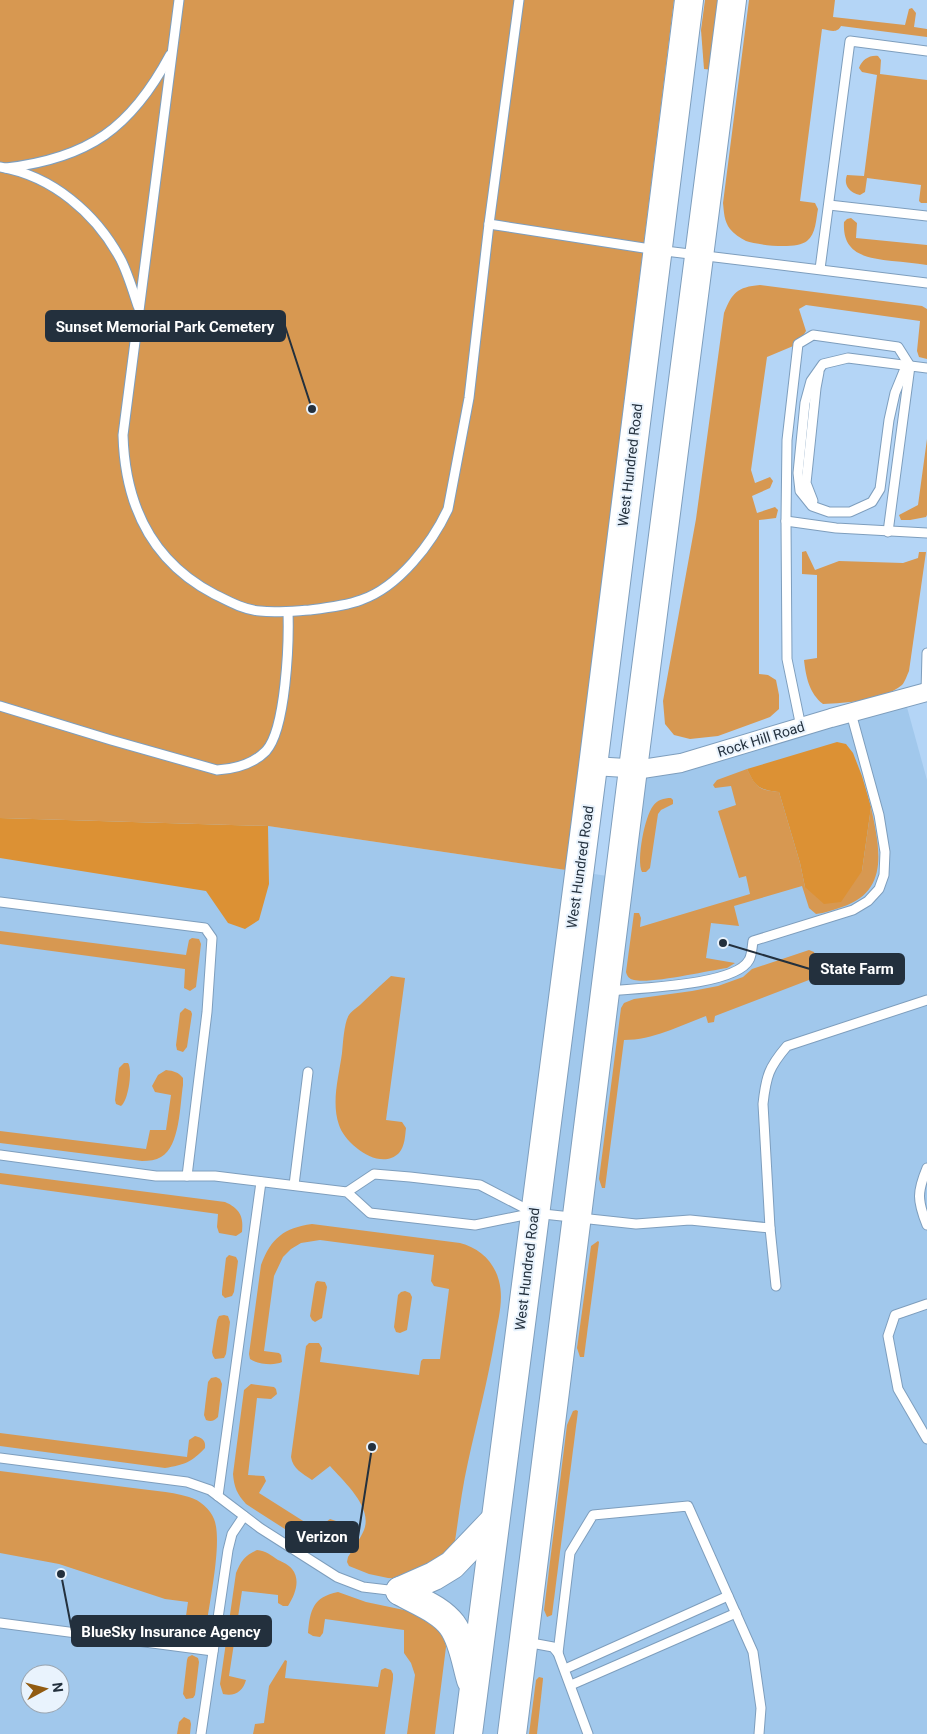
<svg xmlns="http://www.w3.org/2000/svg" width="927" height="1734" viewBox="0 0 927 1734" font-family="Roboto,sans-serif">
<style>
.built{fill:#a1c8ec;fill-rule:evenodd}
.green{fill:#d79851}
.forest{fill:#dc9134}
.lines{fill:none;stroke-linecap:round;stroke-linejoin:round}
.service-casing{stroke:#7e9ebd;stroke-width:11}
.minor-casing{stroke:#7e9ebd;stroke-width:20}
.primary-casing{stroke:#7e9ebd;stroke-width:30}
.service{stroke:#fff;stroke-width:9}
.minor{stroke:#fff;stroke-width:18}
.primary{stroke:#fff;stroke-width:28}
.labels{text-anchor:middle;stroke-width:4;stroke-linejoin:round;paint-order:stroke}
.street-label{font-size:14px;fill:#23303d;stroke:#e9f3fd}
.leader{fill:none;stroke:#23303d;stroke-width:2}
.callout-dot{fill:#23303d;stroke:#e9f3fd;stroke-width:2}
.callout{fill:#23303d;stroke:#23303d;stroke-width:2}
.callout-label{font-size:15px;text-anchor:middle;font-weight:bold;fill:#fff}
</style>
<rect width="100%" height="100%" fill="#b4d5f6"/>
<path class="built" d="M905 700 927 780V1734H0V818L268 826 621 878 634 771ZM30 1674H60V1704H30Z"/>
<g class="green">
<path d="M0 0H674L566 870 268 826 0 818Z"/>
<path d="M705 0H723L714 70 704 69 701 30Z"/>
<path d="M749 0H835L833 17 905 25 909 9 912 8 916 13 914 27 927 29V37L841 26C837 34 830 30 822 29L800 201 815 203 818 209C816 219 816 234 807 241 796 250 758 245 746 241 740 238 734 234 730 229 724 221 724 212 723 203Z"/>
<path d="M878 56 881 60 880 74 927 80V203H921L919 201 921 185 867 178 865 192 860 195C850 193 843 185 847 175L864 176 877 75 862 72 859 68C862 60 869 55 878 56Z"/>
<path d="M851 218 857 223 856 238 927 245V265C915 263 904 262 892 261 867 258 842 255 844 222L847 219Z"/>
<path d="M760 285 922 306 927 309V359L919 357 917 351 920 321 806 305 799 309 806 331 798 344 767 357 751 470 755 483 770 477 773 481 770 488 752 496 757 513 775 507 778 510 776 518 759 520V674L768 675 776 680 779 695V709L770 717 718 736 690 739 674 735 665 724 663 701 696 519 724 313C732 293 737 287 760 285Z"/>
<path d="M927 439V515L926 517 910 520H901L899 515 918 505Z"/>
<path d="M806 551 815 570 839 561 903 563 918 558 919 552H926L909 671C907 675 905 682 902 685 883 701 846 703 823 704 809 693 806 677 804 660L817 658V575L802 574V552Z"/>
<path d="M747 769C756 787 758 790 779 792L800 863 805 887 862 871 871 807C879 846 891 891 842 907 833 910 825 913 816 914L809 908 802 886 734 906 739 926 711 923 706 958 735 963 727 968C707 971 650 984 634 980 629 979 627 976 626 972L634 913H639L641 918 640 927 750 894 746 876 739 878 718 811 736 805 731 786 715 788 713 785 717 780Z"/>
<path d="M671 798 673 800V804L661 810 658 814 650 868 646 872H642C636 860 645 816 653 806 657 800 664 798 671 798Z"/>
<path d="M0 931 186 955 189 940 192 938 199 939 201 944 196 987 190 991 184 988 185 969 0 944Z"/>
<path d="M809 950 814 952 822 975 715 1016 714 1022 708 1023 706 1016C679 1026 653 1040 624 1040L605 1188H602L599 1179 621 1008 624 1003 634 999 692 991 718 986 743 977 752 969Z"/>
<path d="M391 976 405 978 386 1120 402 1122 406 1128C405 1136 405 1146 399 1153 380 1172 345 1144 339 1125 331 1102 339 1076 342 1053 343 1044 344 1022 349 1015 351 1012 356 1008 360 1005 370 995 380 986 391 976Z"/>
<path d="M185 1008 191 1011 192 1014 187 1047 183 1052 177 1050 176 1045 180 1013Z"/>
<path d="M124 1063H128C133 1070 128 1101 121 1106L116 1104 115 1100 119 1068Z"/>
<path d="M166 1070C174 1071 178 1072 183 1078V1085C180 1104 180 1147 161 1157 156 1160 149 1161 142 1161L0 1143V1131L146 1149 150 1130H166L171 1095 155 1092 152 1086 158 1075Z"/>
<path d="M0 1173 225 1202C239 1208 244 1216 242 1232L236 1236 219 1233 217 1227 218 1214 0 1184Z"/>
<path d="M312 1224 460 1243C479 1248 494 1261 499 1281 504 1300 498 1320 495 1338 488 1380 477 1421 468 1462 462 1488 459 1515 455 1541L452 1550 403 1579 388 1578 369 1574 349 1566 347 1562 348 1557C353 1549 360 1539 364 1530 373 1507 344 1482 330 1466L312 1480C302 1473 293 1469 291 1457L306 1346 309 1343H319L322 1348 320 1362 419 1375 421 1361 423 1359H440L449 1289 434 1286 431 1281 434 1255 320 1240 301 1243 291 1249 283 1257 274 1276 264 1351 279 1353 281 1355 282 1362C274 1366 257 1364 250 1359L249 1354 261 1265C271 1238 284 1228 312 1224Z"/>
<path d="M598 1241 599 1242 584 1357H580L577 1348 591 1246Z"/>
<path d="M229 1255 236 1257 238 1261 234 1292 232 1296 225 1298 222 1295V1291L226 1258Z"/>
<path d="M317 1281 325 1282 327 1287 322 1318 315 1322 312 1320 310 1316 315 1284Z"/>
<path d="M405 1291 410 1293 412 1297 407 1330 400 1333 396 1332 394 1327 398 1295 401 1292Z"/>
<path d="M224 1315 228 1316 230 1322 226 1354 224 1358 215 1359 213 1356 212 1352 217 1320 219 1316Z"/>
<path d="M216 1377 220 1379 222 1384 218 1417C214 1421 211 1422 206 1420L204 1415 208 1382 211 1378Z"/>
<path d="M251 1384 274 1387 276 1389 277 1394 271 1399 257 1398 248 1475 264 1476 266 1481 259 1493 319 1531 326 1522 330 1519 336 1521C342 1530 330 1549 319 1551L246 1504C237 1494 234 1487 233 1474L244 1390Z"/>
<path d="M576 1410 578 1411 552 1615 547 1617 544 1610 567 1425 573 1411Z"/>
<path d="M0 1433 187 1457 189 1440 195 1436C202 1438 206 1440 205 1448 192 1462 184 1465 165 1468L0 1446Z"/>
<path d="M0 1471C42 1476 83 1482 125 1487 146 1490 169 1491 189 1497 200 1500 210 1509 214 1519 223 1541 209 1603 206 1629L202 1635 197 1638 189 1636 188 1633 190 1617 186 1616 188 1602 165 1599 59 1564 0 1553Z"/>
<path d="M257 1550C266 1551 271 1555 278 1560 283 1562 289 1565 292 1569 301 1580 295 1595 288 1606H283L278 1603V1595L242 1591 229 1676 246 1680C243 1691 235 1697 223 1694L220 1684 236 1573C241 1561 245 1555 257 1550Z"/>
<path d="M338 1592 366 1602 423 1614 434 1621 445 1638 446 1647 435 1734H407L415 1675 411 1663 404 1653V1630L325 1619 323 1633 320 1637 313 1636 308 1633C310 1610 313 1597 338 1592Z"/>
<path d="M192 1655 198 1658 199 1662 195 1695 193 1698 186 1699 183 1694 187 1660 188 1657Z"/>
<path d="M285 1660 287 1661 285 1678 378 1687 381 1670 385 1668 391 1670 393 1674V1679L385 1734H253L255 1724 264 1723 269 1686Z"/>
<path d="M539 1677 543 1678V1679L537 1734H529L536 1680Z"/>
<path d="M184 1717 190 1720 191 1724 190 1734H177L179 1722Z"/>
</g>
<g class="forest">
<path d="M837 742 846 744 853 753 862 776 871 807 862 871 841 902 824 904 805 887 800 863 779 792C758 789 756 788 747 769Z"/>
<path d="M0 818 268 826 269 884 259 920 245 929 228 923 206 891 0 858Z"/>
</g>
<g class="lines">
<defs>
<g id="service">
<path d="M179 0 123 435C125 504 151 561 214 594 228 601 244 610 260 611 276 613 293 611 309 610 326 608 345 606 361 600 399 587 432 543 448 509L469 398 489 224 519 0"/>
<path d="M0 167C52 176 96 213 121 260 128 274 133 291 138 306"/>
<path d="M6 168C89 158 131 128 170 55"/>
<path d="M829 205 927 216"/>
<path d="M489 224 657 250 927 283"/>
<path d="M820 269 850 41 927 51"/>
<path d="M908 368 904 371 895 393 889 420 880 489 872 502 850 512H829L812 506 800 491 798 473 805 403 811 381 823 364 848 358 927 368"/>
<path d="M813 501 806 483 816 388 819 372"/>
<path d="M786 521 836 528 927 533"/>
<path d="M926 692 927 653"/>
<path d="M0 706 111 740 217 770C235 769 252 765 266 751 286 729 289 643 288 612"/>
<path d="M801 727 787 659 786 521 787 440 798 344 813 335 898 347 910 366 888 532"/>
<path d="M0 902 205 928 212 938 207 1012 187 1176"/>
<path d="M608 991C636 988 735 986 749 960 752 955 752 947 753 941L853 910 868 901 879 889 884 875 885 852 879 815 851 713"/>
<path d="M0 1155 156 1176H215L347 1192 370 1213 475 1225 534 1213 636 1224 690 1220 770 1228"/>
<path d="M927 1168C917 1192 917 1200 927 1225"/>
<path d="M294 1185 308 1072"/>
<path d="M347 1192 374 1174 410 1177 480 1185 532 1212"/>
<path d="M776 1286 770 1228 763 1104C766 1076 769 1067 787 1046L927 1000"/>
<path d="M927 1304 895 1315 888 1336 898 1389 927 1439"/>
<path d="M0 1458 187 1482 210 1490 260 1528 337 1577 363 1587 397 1591"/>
<path d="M218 1496 261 1182"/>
<path d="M0 1623 213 1651"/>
<path d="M526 1642 553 1647 558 1653 588 1734"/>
<path d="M558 1653 570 1553 593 1515 688 1506 753 1652 761 1708 759 1734"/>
<path d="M565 1669 728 1596"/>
<path d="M571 1685 736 1613"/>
<path d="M201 1734 228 1550 232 1534 244 1516"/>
</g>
<path id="minor" d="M593 766 642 769 681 763 831 718 927 692"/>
<g id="primary">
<path d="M400 1591C417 1601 440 1609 452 1625 463 1640 466 1663 471 1680"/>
<path d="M400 1591 434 1576 452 1565 495 1520"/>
<path d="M468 1734 593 766 689 0"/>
<path d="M512 1734 633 769 732 0"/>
</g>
</defs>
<use href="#service" class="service-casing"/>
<use href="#minor" class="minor-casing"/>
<use href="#primary" class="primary-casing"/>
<use href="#service" class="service"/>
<use href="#minor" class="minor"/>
<use href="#primary" class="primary"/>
</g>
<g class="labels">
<g class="street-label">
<text transform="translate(630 465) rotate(-83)" y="5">West Hundred Road</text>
<text transform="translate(761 739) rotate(-17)" y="5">Rock Hill Road</text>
<text transform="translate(580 867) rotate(-82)" y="5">West Hundred Road</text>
<text transform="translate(527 1269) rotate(-83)" y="5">West Hundred Road</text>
</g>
</g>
<path class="leader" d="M312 409L285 326M723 943L810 969M372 1447L358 1537M61 1574L72 1631"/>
<g class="callout-dot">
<circle cx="312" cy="409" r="5"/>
<circle cx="723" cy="943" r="5"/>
<circle cx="372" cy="1447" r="5"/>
<circle cx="61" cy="1574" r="5"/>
</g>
<g class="callout">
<rect x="46" y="311" width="239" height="30" rx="5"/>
<rect x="810" y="954" width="94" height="30" rx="5"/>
<rect x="286" y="1522" width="72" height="30" rx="5"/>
<rect x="72" y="1616" width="199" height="30" rx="5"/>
</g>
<g class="callout-label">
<text x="165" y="332">Sunset Memorial Park Cemetery</text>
<text x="857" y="974">State Farm</text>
<text x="322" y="1542">Verizon</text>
<text x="171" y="1637">BlueSky Insurance Agency</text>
</g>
<g transform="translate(45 1689) rotate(83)"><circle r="24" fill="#e9f3fd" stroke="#9aa5b0"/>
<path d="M0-4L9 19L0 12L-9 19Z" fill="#915b11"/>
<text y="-8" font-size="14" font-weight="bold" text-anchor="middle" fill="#23303d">N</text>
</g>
</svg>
